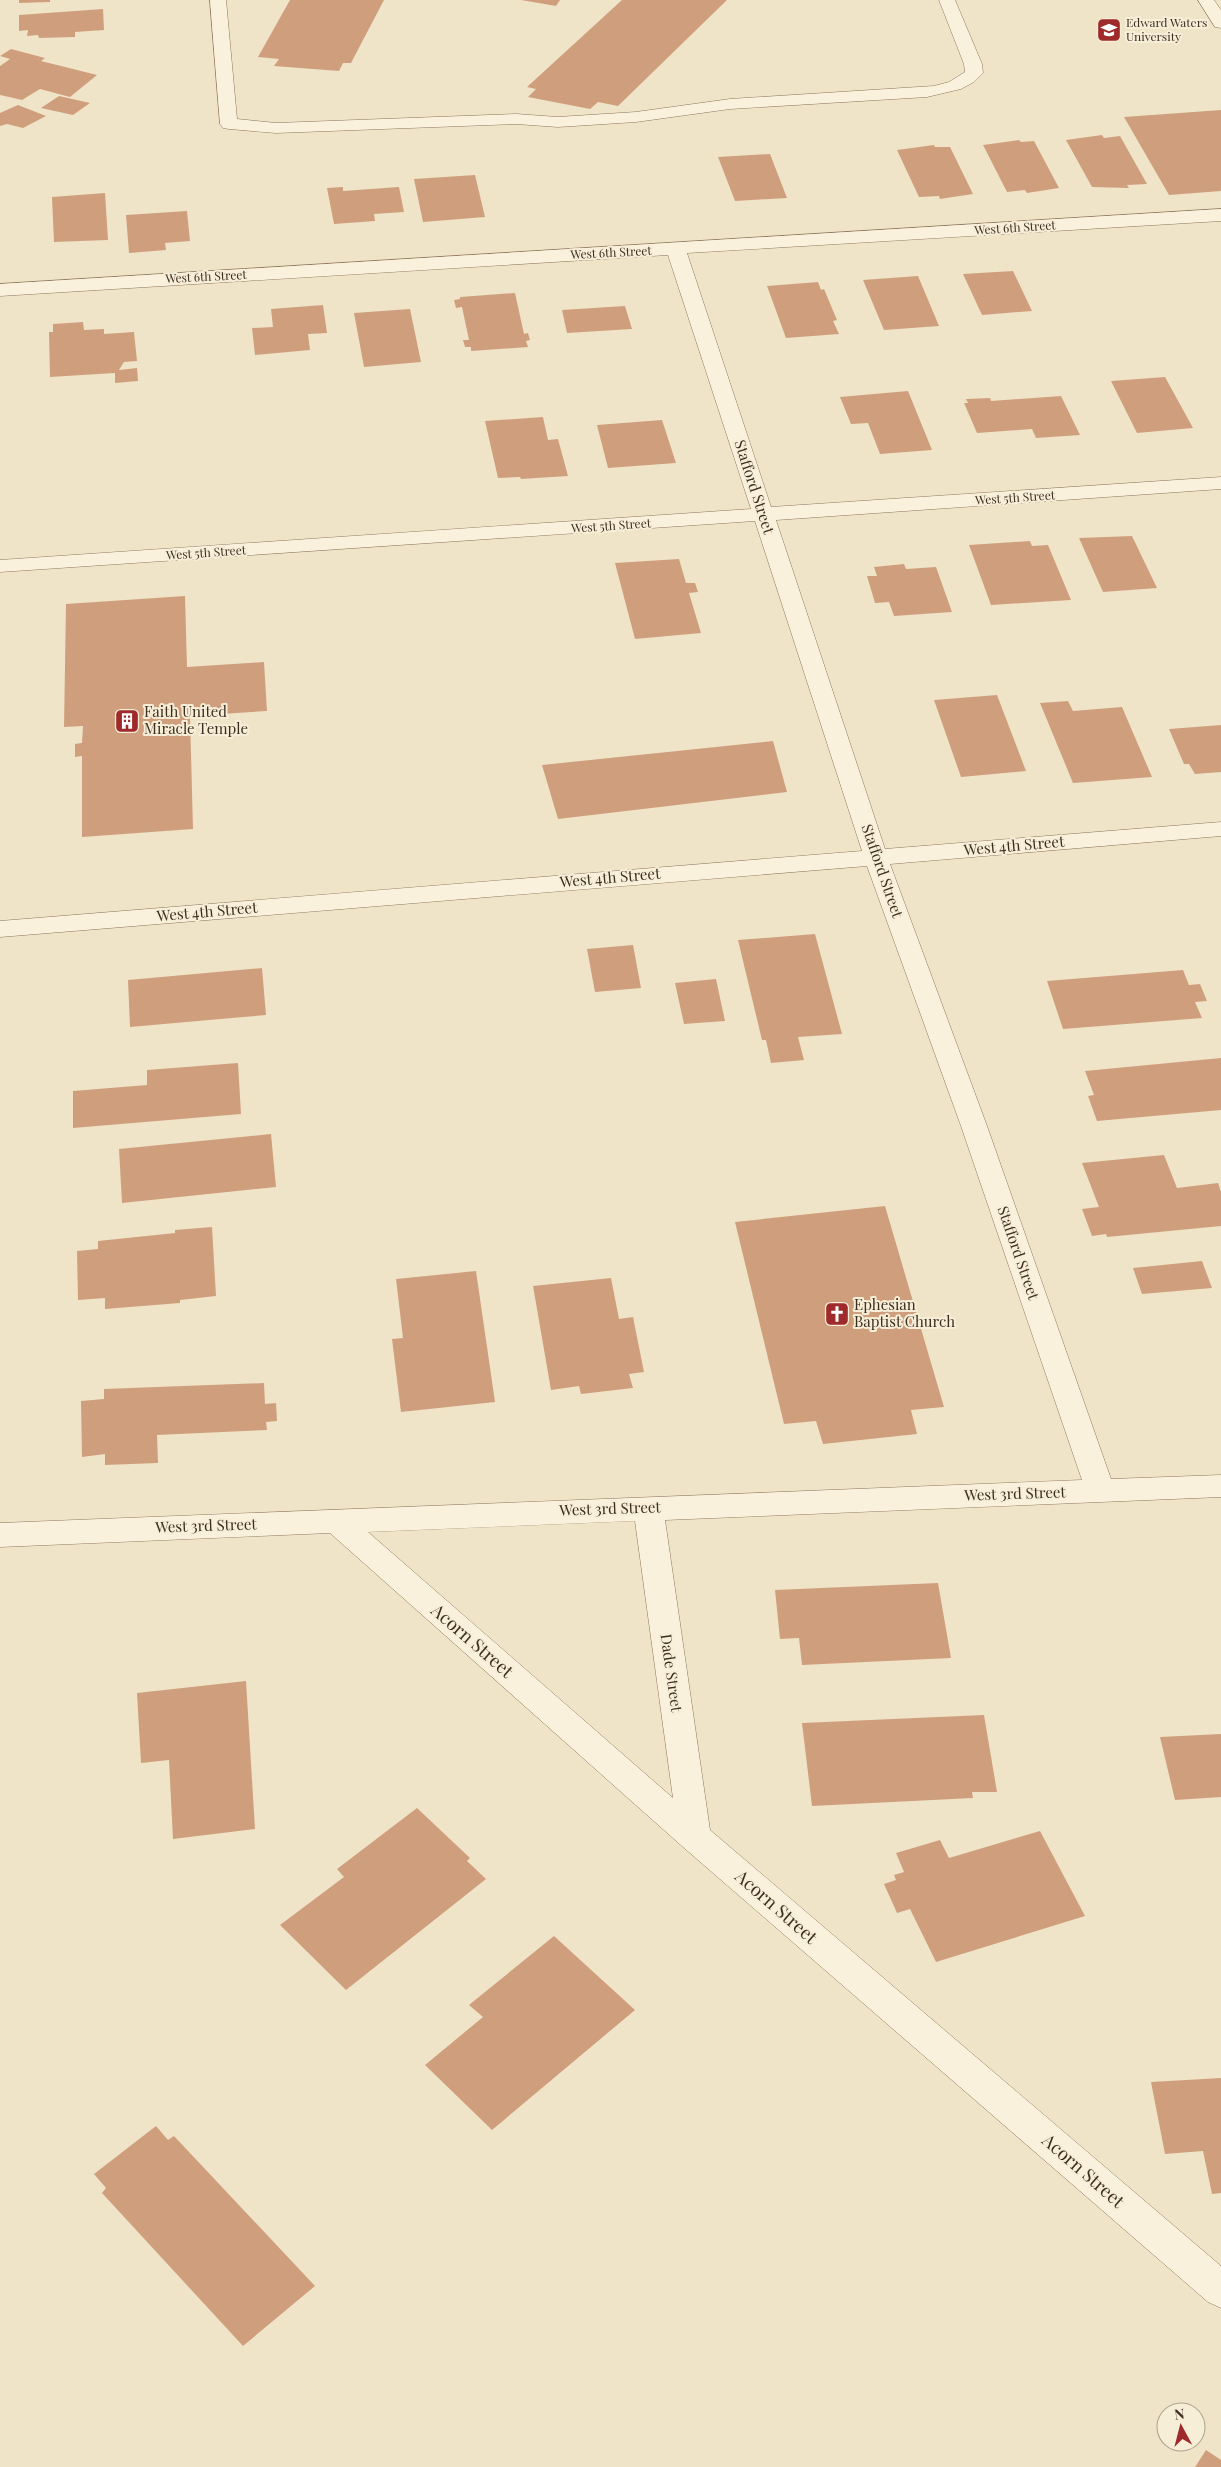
<svg xmlns="http://www.w3.org/2000/svg" width="1221" height="2467" viewBox="0 0 1221 2467" font-family="'Playfair Display',serif">
<style>
.building{fill:#cf9f7d}
.lines{fill:none;stroke-linecap:round;stroke-linejoin:round}
.service-casing{stroke:#8d765c;stroke-width:1}
.minor-casing{stroke:#8d765c;stroke-width:1}
.tertiary-casing{stroke:#8d765c;stroke-width:1}
.service{fill:#faf1dc;fill-rule:evenodd}
.minor{fill:#faf1dc;fill-rule:evenodd}
.tertiary{fill:#faf1dc;fill-rule:evenodd}
.labels{text-anchor:middle;stroke-width:4;stroke-linejoin:round;paint-order:stroke}
.far-poi-label{font-size:12px;fill:#3d2e20;stroke:#f7eed8;text-anchor:start}
.far-street-label{font-size:12px;fill:#3d2e20;stroke:#f7eed8}
.street-label{font-size:15px;fill:#3d2e20;stroke:#f7eed8}
.poi-label{font-size:15px;fill:#3d2e20;stroke:#f7eed8;text-anchor:start}
.near-street-label{font-size:18px;fill:#3d2e20;stroke:#f7eed8}
</style>
<rect width="100%" height="100%" fill="#f0e4c8"/>
<g class="building">
<path d="M19 0H50V2L19 3Z"/>
<path d="M290 0H384L351 63H343L339 71 274 66 279 59 258 57Z"/>
<path d="M521 0H560L556 6Z"/>
<path d="M622 0H727L618 106 598 102 590 109 528 97 536 89 527 87Z"/>
<path d="M103 9 104 30 75 32V37L39 38 38 35 27 36 28 30 19 31V15Z"/>
<path d="M11 49 45 58 41 61 97 75 70 97 40 89 22 100 0 95V66L10 59 0 56Z"/>
<path d="M59 96 90 103 73 115 41 108Z"/>
<path d="M18 105 46 116 23 128 7 124 0 126V113Z"/>
<path d="M1221 110V191L1169 195 1124 117Z"/>
<path d="M1102 135 1104 138 1120 136 1147 184 1127 185 1129 188 1092 187 1066 140Z"/>
<path d="M1019 140 1021 142 1034 141 1059 188 1027 193 1025 190 1007 192 983 145Z"/>
<path d="M934 145 935 147H950L973 194 940 199 939 196 919 197 897 150Z"/>
<path d="M770 154 787 198 735 201 718 157Z"/>
<path d="M475 175 485 217 423 222 414 179Z"/>
<path d="M343 187V191L399 187 404 212 374 214 375 221 334 224 327 188Z"/>
<path d="M105 193 108 240 54 242 52 197Z"/>
<path d="M187 211 190 241 165 243 166 250 129 253 126 215Z"/>
<path d="M1013 271 1032 311 982 315 963 274Z"/>
<path d="M918 276 939 326 884 330 863 280Z"/>
<path d="M818 282 821 290 824 289 837 320 833 321 839 334 786 338 767 286Z"/>
<path d="M515 293 524 334 528 333 530 340 526 341 528 347 471 351V347H465L463 340H469L462 307 456 308 454 300 460 299V297Z"/>
<path d="M323 305 327 333 308 334 310 350 255 355 252 328 273 327 271 309Z"/>
<path d="M625 306 632 329 567 333 562 310Z"/>
<path d="M410 309 421 362 364 367 354 313Z"/>
<path d="M83 322 84 330 104 329V334L134 332 137 361 124 362 119 370 137 368 138 381 115 383V373L50 377 49 332H53V324Z"/>
<path d="M1165 377 1193 428 1137 433 1111 381Z"/>
<path d="M908 391 932 450 880 454 868 423 851 424 840 397Z"/>
<path d="M1061 396 1080 435 1036 438 1032 429 977 433 964 403H968L966 399 990 398 991 401Z"/>
<path d="M543 417 548 440 558 439 568 476 521 479 520 477 498 478 485 421Z"/>
<path d="M662 420 676 463 608 468 597 425Z"/>
<path d="M1132 536 1157 588 1103 592 1079 538Z"/>
<path d="M1030 541 1032 546 1048 545 1071 600 991 605 969 545Z"/>
<path d="M679 559 686 583H695L698 592 689 593 701 633 635 639 615 563Z"/>
<path d="M904 564 906 569 936 567 952 612 894 616 889 602 875 603 867 576H877L874 567Z"/>
<path d="M185 596 187 667 264 662 267 711 190 716 193 829 82 837V756L75 757V744L82 743 83 726 64 727 66 604Z"/>
<path d="M997 695 1026 771 961 777 934 700Z"/>
<path d="M1068 701 1073 711 1122 707 1152 777 1073 783 1040 703Z"/>
<path d="M1221 725V772L1195 774 1189 764H1184L1169 729Z"/>
<path d="M773 741 787 792 558 819 542 765Z"/>
<path d="M815 934 842 1034 798 1037 804 1060 771 1063 766 1040H762L738 940Z"/>
<path d="M633 945 641 988 595 992 587 949Z"/>
<path d="M262 968 266 1015 130 1027 128 980Z"/>
<path d="M1183 970 1189 985 1200 984 1207 1001 1195 1002 1202 1018 1063 1029 1047 981Z"/>
<path d="M716 979 725 1021 684 1024 675 983Z"/>
<path d="M1221 1058V1110L1097 1121 1088 1096 1094 1095 1085 1071Z"/>
<path d="M238 1063 241 1114 73 1128V1091L147 1085V1070Z"/>
<path d="M271 1134 276 1187 122 1203 119 1149Z"/>
<path d="M1164 1155 1177 1188 1218 1183 1221 1192V1226L1107 1237 1106 1234 1092 1236 1082 1209 1099 1207 1082 1163Z"/>
<path d="M885 1206 944 1407 911 1410 917 1434 823 1444 816 1421 784 1424 735 1222Z"/>
<path d="M212 1227 216 1296 180 1300V1303L105 1309V1298L78 1300 77 1251 98 1249V1241L175 1233V1230Z"/>
<path d="M1202 1261 1212 1288 1142 1294 1133 1268Z"/>
<path d="M476 1271 495 1402 401 1412 392 1339 403 1338 396 1279Z"/>
<path d="M611 1278 619 1319 633 1317 644 1372 629 1374 633 1388 581 1394 579 1386 551 1390 533 1286Z"/>
<path d="M264 1383 265 1404 276 1403 277 1421 266 1422 267 1430 157 1435 158 1463 105 1465V1454L82 1457 81 1401 104 1399V1389Z"/>
<path d="M938 1583 951 1658 802 1665 799 1638 780 1639 775 1590Z"/>
<path d="M246 1681 255 1829 173 1839 169 1760 141 1763 137 1693Z"/>
<path d="M984 1715 997 1792H972L973 1798 812 1806 802 1723Z"/>
<path d="M1221 1734V1797L1175 1800 1160 1737Z"/>
<path d="M417 1808 470 1858 467 1861 486 1879 346 1990 280 1925 344 1877 337 1869Z"/>
<path d="M1040 1831 1085 1916 936 1962 910 1909 897 1913 884 1884 896 1880 894 1875 904 1872 896 1853 940 1840 949 1858Z"/>
<path d="M554 1936 635 2010 492 2130 425 2065 483 2017 469 2005Z"/>
<path d="M1221 2078V2193L1212 2194 1203 2151 1165 2154 1151 2082Z"/>
<path d="M156 2126 168 2140 174 2136 315 2286 243 2346 102 2193 106 2188 94 2174Z"/>
<path d="M1206 2450 1221 2460V2467H1195Z"/>
</g>
<g class="lines">
<defs>
<path id="service" d="M210 0H226L237 119 276 123 516 114 558 117 636 112 730 99 934 86 949 82 965 72 964 64 939 0H955L982 64 983 73 974 82 961 89 927 97 730 109 636 122 558 127 516 124 276 133 229 129 223 128 220 124Z"/>
<path id="minor" d="M1221 209V221L687 253 771 507 1221 477V489L776 520 885 849 1221 822V836L890 864 987 1126 1111 1479 1221 1475V1497L665 1520 710 1830 1221 2266V2308L1208 2302 683 1847 330 1533 0 1547V1523L1082 1480 961 1126 867 866 0 937V921L862 851 755 521 0 572V560L751 509 668 255 0 296V284ZM635 1521 673 1798 368 1532Z"/>
<path id="tertiary" d="M1198 0H1214L1221 10V28L1215 27Z"/>
</defs>
<use href="#service" class="service-casing"/>
<use href="#minor" class="minor-casing"/>
<use href="#tertiary" class="tertiary-casing"/>
<use href="#service" class="service"/>
<use href="#minor" class="minor"/>
<use href="#tertiary" class="tertiary"/>
</g>
<defs>
<symbol id="university-square" viewBox="-11 -11 22 22"><rect x="-9" y="-9" width="18" height="18" rx="4" fill="#9e2a2b" stroke="#f7eed8"/><path d="M0-5L7-2L0 1L-7-2ZM-4 1L0 2.5L4 1V4Q0 6-4 4Z" fill="#fff"/></symbol>
<symbol id="building-square" viewBox="-11 -11 22 22"><rect x="-9" y="-9" width="18" height="18" rx="4" fill="#9e2a2b" stroke="#f7eed8"/><path d="M-4-6H4V6H1V3H-1V6H-4ZM-2.5-4.3h1.7v1.8h-1.7ZM.8-4.3h1.7v1.8H.8ZM-2.5-1h1.7V.8h-1.7ZM.8-1h1.7V.8H.8Z" fill="#fff"/></symbol>
<symbol id="church-square" viewBox="-11 -11 22 22"><rect x="-9" y="-9" width="18" height="18" rx="4" fill="#9e2a2b" stroke="#f7eed8"/><path d="M-1.2-6h2.4v3.5h3.3v2.4h-3.3V6h-2.4V-.1h-3.3v-2.4h3.3Z" fill="#fff"/></symbol>
</defs>
<g fill-rule="evenodd">
<use href="#university-square" x="1095" y="16" width="28" height="28"/>
<use href="#building-square" x="113" y="707" width="28" height="28"/>
<use href="#church-square" x="823" y="1300" width="28" height="28"/>
</g>
<g class="labels">
<g class="far-poi-label">
<text x="1126" y="27">Edward Waters<tspan x="1126" dy="14">University</tspan></text>
</g>
<g class="far-street-label">
<text transform="translate(1015 228) rotate(-4)" y="4">West 6th Street</text>
<text transform="translate(611 253) rotate(-3)" y="4">West 6th Street</text>
<text transform="translate(206 277) rotate(-3)" y="4">West 6th Street</text>
<text transform="translate(1015 498) rotate(-4)" y="4">West 5th Street</text>
<text transform="translate(611 526) rotate(-4)" y="4">West 5th Street</text>
<text transform="translate(206 553) rotate(-4)" y="4">West 5th Street</text>
</g>
<g class="street-label">
<text transform="translate(754 487) rotate(72)" y="5">Stafford Street</text>
<text transform="translate(1014 846) rotate(-5)" y="5">West 4th Street</text>
<text transform="translate(882 871) rotate(71)" y="5">Stafford Street</text>
<text transform="translate(610 878) rotate(-5)" y="5">West 4th Street</text>
<text transform="translate(207 912) rotate(-5)" y="5">West 4th Street</text>
<text transform="translate(1018 1253) rotate(71)" y="5">Stafford Street</text>
<text transform="translate(1015 1494) rotate(-2)" y="5">West 3rd Street</text>
<text transform="translate(610 1509) rotate(-2)" y="5">West 3rd Street</text>
<text transform="translate(206 1526) rotate(-2)" y="5">West 3rd Street</text>
<text transform="translate(671 1673) rotate(82)" y="5">Dade Street</text>
</g>
<g class="poi-label">
<text x="144" y="717">Faith United<tspan x="144" dy="17">Miracle Temple</tspan></text>
<text x="854" y="1310">Ephesian<tspan x="854" dy="17">Baptist Church</tspan></text>
</g>
<g class="near-street-label">
<text transform="translate(472 1641) rotate(41)" y="6">Acorn Street</text>
<text transform="translate(776 1907) rotate(41)" y="6">Acorn Street</text>
<text transform="translate(1083 2171) rotate(41)" y="6">Acorn Street</text>
</g>
</g>
<g transform="translate(1181 2427) rotate(353)"><circle r="24" fill="#f7eed8" stroke="#ada18e"/>
<path d="M0-4L9 19L0 12L-9 19Z" fill="#9e2a2b"/>
<text y="-8" font-size="14" font-weight="bold" text-anchor="middle" fill="#3d2e20">N</text>
</g>
</svg>
